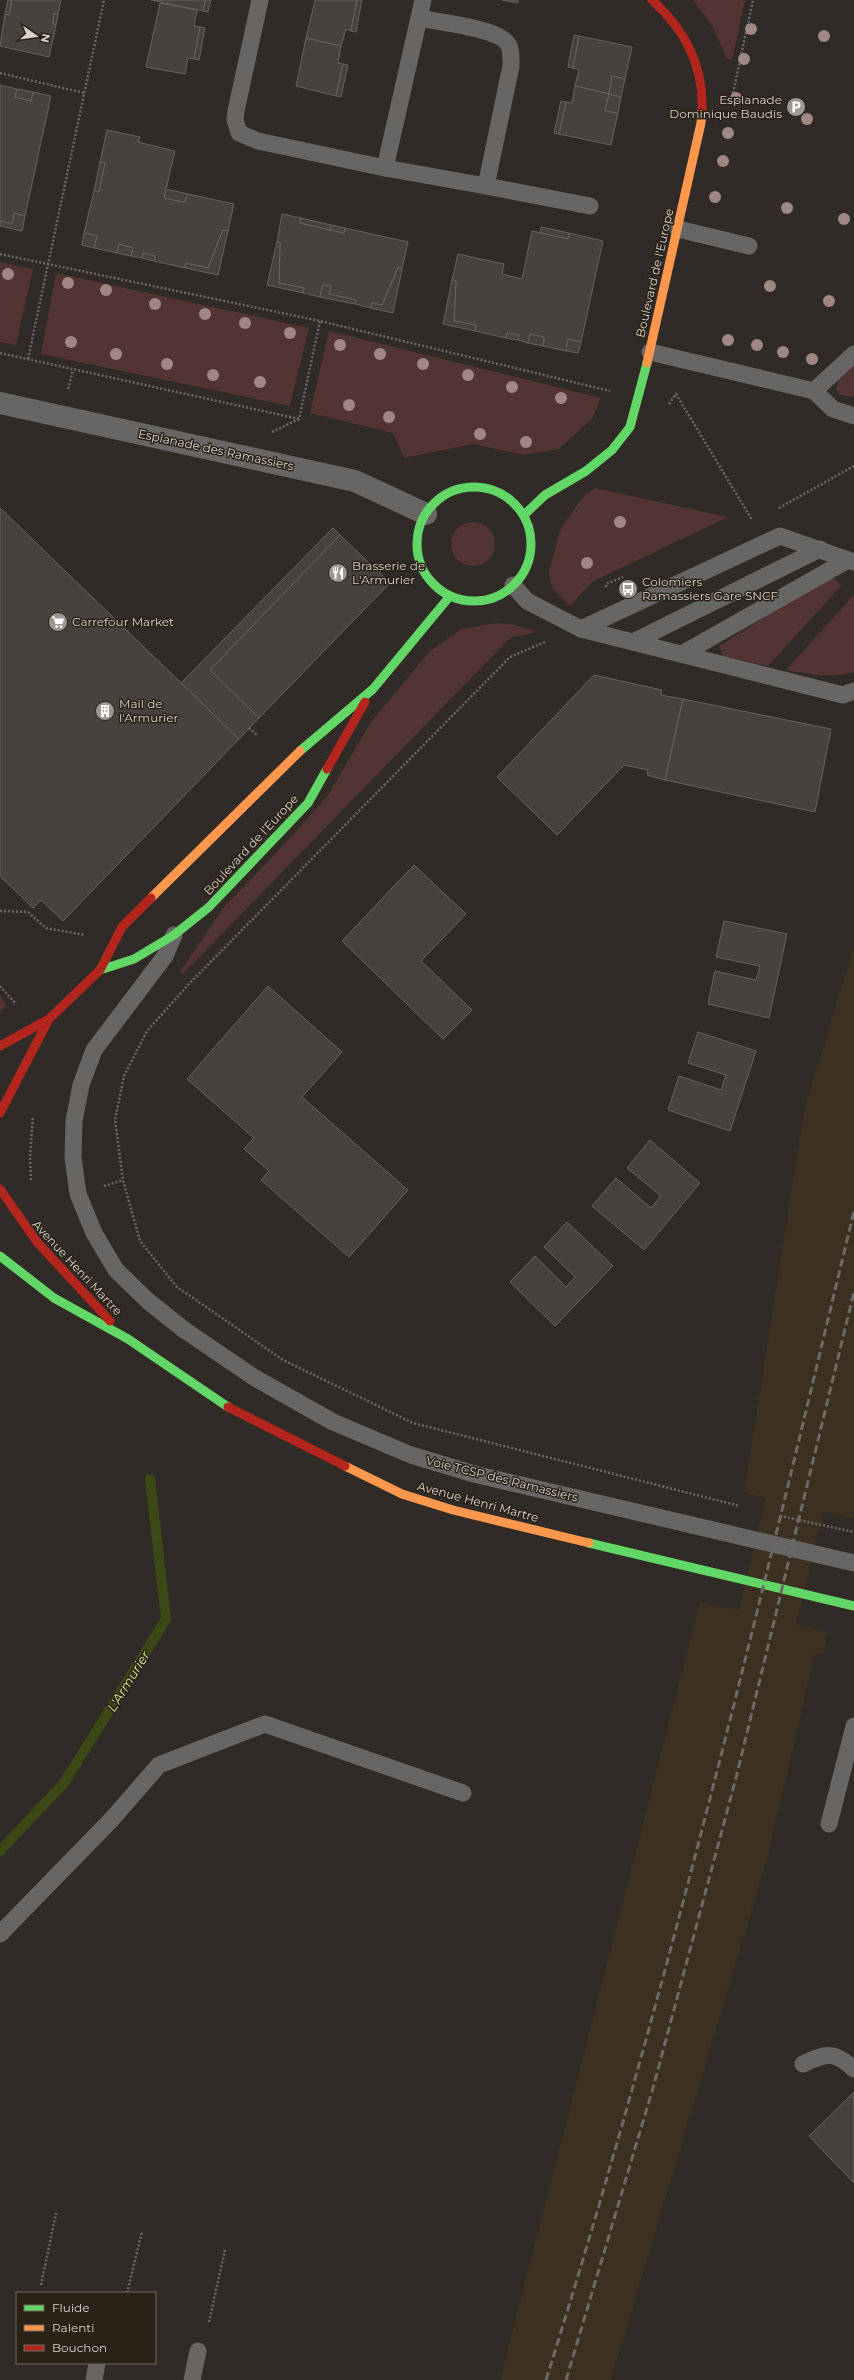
<svg xmlns="http://www.w3.org/2000/svg" width="854" height="2380" viewBox="0 0 854 2380" font-family="Montserrat,sans-serif">
<style>
.built{fill:#3c3021}
.green{fill:#523532}
.lines{fill:none;stroke-linecap:round;stroke-linejoin:round}
.stream{stroke:#3d4817;stroke-width:10}
.building{fill:#47423e;stroke:#68625e}
.path{stroke:#6c6a67;stroke-width:2.5;stroke-dasharray:2 2;stroke-linecap:butt}
.lane{stroke:#676664;stroke-width:17}
.street{stroke:#676664;stroke-width:22}
.fast{stroke:#63d668;stroke-width:9}
.slow{stroke:#ff974d;stroke-width:9}
.jam{stroke:#b3261e;stroke-width:9}
.rail{stroke:#6c6966;stroke-width:3;stroke-dasharray:8 4;stroke-linecap:butt}
.tree{fill:#9f8784}
.labels{text-anchor:middle;stroke-width:3;stroke-linejoin:round;paint-order:stroke}
.poi-label{font-size:12px;fill:#d9d3cc;stroke:#2b2217;text-anchor:start}
.street-label{font-size:12px;fill:#d9d3cc;stroke:#2b2217}
.water-label{font-size:13px;font-style:italic;fill:#d8f09e;stroke:#2b2217}
</style>
<rect width="100%" height="100%" fill="#302b26"/>
<path class="built" d="M854 946V1519L823 1512 796 1624 827 1632 823 1653H815L767 1859 611 2380H500L700 1602 739 1610 766 1498 744 1493 804 1111Z"/>
<g class="green">
<path d="M693 0H745L732 60 727 59 713 27Z"/>
<path d="M0 262 33 269 16 345 0 342Z"/>
<path d="M56 273 309 328 290 406 41 354Z"/>
<path d="M329 331 601 398 592 419 559 449 524 455 473 444 404 458 393 433 310 413Z"/>
<path d="M854 365V397L840 395 836 390 838 381Z"/>
<path d="M595 488 728 517 592 582 570 606 552 588 549 572 560 530 582 498Z"/>
<circle cx="473" cy="544" r="22"/>
<path d="M834 577 841 586 768 666 723 656 719 646 825 579Z"/>
<path d="M854 595V672C830 679 810 674 786 670Z"/>
<path d="M496 623 515 625 537 632 510 638 183 974 180 972 224 907 294 834 328 795 371 722 429 652 461 629Z"/>
<path d="M0 995 7 1005 0 1012Z"/>
</g>
<g class="lines">
<path class="stream" d="M0 1851 64 1783 166 1619 150 1479"/>
</g>
<g class="building">
<path d="M8 0H12L9 15 5 14Z"/>
<path d="M12 0H61L58 14H54L53 24 56 25 49 57 0 46 5 14 9 15Z"/>
<path d="M151 0H205L203 11Z"/>
<path d="M205 0H211L208 12 203 11Z"/>
<path d="M315 0H357L351 31 346 29 341 46 306 38Z"/>
<path d="M357 0H362L356 32 351 31Z"/>
<path d="M502 0H518V3Z"/>
<path d="M160 3 197 10 194 26 200 27 194 59 188 58 185 74 146 67Z"/>
<path d="M54 14H58L56 25 53 24Z"/>
<path d="M200 27 205 28 199 60 194 59Z"/>
<path d="M574 35 579 36 573 68 568 67Z"/>
<path d="M579 36 632 47 625 79 612 76 609 94 575 86 579 70 573 68Z"/>
<path d="M306 38 341 46 338 63 343 64 336 96 296 86Z"/>
<path d="M343 64 348 65 341 97 336 96Z"/>
<path d="M612 76 625 79 621 97 609 94Z"/>
<path d="M0 85 17 89 15 97 31 101 33 92 51 96 25 216 14 213 12 224 1 221 0 226Z"/>
<path d="M575 86 609 94 605 111 618 113 611 145 559 134 566 102 572 103Z"/>
<path d="M17 89 33 92 31 101 15 97Z"/>
<path d="M609 94 621 97 618 113 605 111Z"/>
<path d="M561 101 566 102 559 134 554 133Z"/>
<path d="M107 130 140 137 138 142 175 151 164 198 184 202 188 194 234 204 228 231 223 230 208 268 186 263 185 268 154 261 155 256 143 253 142 258 131 256 133 248 119 244 117 253 94 248 97 236 84 233 94 191 99 192 105 163 100 162Z"/>
<path d="M100 162 105 163 99 192 94 191Z"/>
<path d="M166 189 188 194 184 202 164 198Z"/>
<path d="M14 213 25 216 22 231 0 226 1 221 12 224Z"/>
<path d="M282 214 301 218 300 223 330 230 344 233 345 228 408 242 402 269 398 268 382 305 372 303 371 308 355 304 356 300 329 294 331 286 323 285 320 297 303 293 304 288 279 283 280 243 277 242Z"/>
<path d="M301 218 331 225 330 230 300 223Z"/>
<path d="M331 225 345 228 344 233 330 230Z"/>
<path d="M541 227 569 233 568 239 540 233Z"/>
<path d="M223 230 228 231 218 275 185 268 186 263 208 268Z"/>
<path d="M532 231 568 239 569 233 603 241 581 342 568 339 566 351 543 346 544 337 530 334 528 343 518 340 519 335 507 333 506 338 475 331 476 325 454 321 456 281 452 280 458 254 504 264 502 274 522 279Z"/>
<path d="M84 233 97 236 94 248 82 245Z"/>
<path d="M277 242 280 243 279 283 304 288 303 293 267 285Z"/>
<path d="M119 244 133 248 131 256 117 253Z"/>
<path d="M143 253 155 256 154 261 142 258Z"/>
<path d="M398 268 402 269 393 313 371 308 372 303 382 305Z"/>
<path d="M452 280 456 281 454 321 476 325 475 331 443 324Z"/>
<path d="M323 285 331 286 329 294 356 300 355 304 320 297Z"/>
<path d="M507 333 519 335 518 340 506 338Z"/>
<path d="M530 334 544 337 543 346 528 343Z"/>
<path d="M568 339 581 342 578 353 566 351Z"/>
<path d="M0 508 239 739 63 921 41 900 33 908 0 876Z"/>
<path d="M333 528 340 535 210 670 259 718 239 739 181 683Z"/>
<path d="M340 535 390 583 259 718 210 670Z"/>
<path d="M594 675 662 690 661 695 683 699 665 780 647 775 648 770 624 765 557 835 497 777Z"/>
<path d="M683 699 831 729 815 812 665 780Z"/>
<path d="M414 865 466 914 421 961 472 1010 443 1039 342 941Z"/>
<path d="M724 921 787 934 769 1018 708 1004 715 971 756 980 760 966 716 957Z"/>
<path d="M268 986 342 1052 302 1097 408 1190 349 1257 261 1180 269 1171 244 1149 254 1138 187 1079Z"/>
<path d="M698 1032 756 1051 730 1131 668 1110 679 1076 721 1090 726 1075 688 1063Z"/>
<path d="M650 1140 700 1183 644 1250 592 1206 616 1178 651 1208 661 1196 627 1168Z"/>
<path d="M567 1222 613 1266 555 1326 510 1282 535 1256 566 1287 575 1277 544 1247Z"/>
<path d="M854 2092V2183L809 2136Z"/>
</g>
<g class="lines">
<g class="path">
<path d="M0 73 84 93"/>
<path d="M733 93 753 0"/>
<path d="M0 254 320 321 610 391"/>
<path d="M0 353 299 419"/>
<path d="M28 359 104 0"/>
<path d="M68 389 73 370"/>
<path d="M669 404 676 394 752 520"/>
<path d="M272 432 299 419 320 321"/>
<path d="M779 508 854 466"/>
<path d="M606 587V584L623 577"/>
<path d="M545 642 510 657 189 984 147 1031 124 1076 115 1120 123 1180 140 1241 177 1287 283 1360 413 1423 740 1506"/>
<path d="M249 728 257 735"/>
<path d="M0 911 28 912 46 928 85 935"/>
<path d="M0 986 16 1004"/>
<path d="M31 1180 30 1157 33 1116"/>
<path d="M104 1186 123 1180"/>
<path d="M780 1516 854 1532"/>
<path d="M41 2285 56 2213"/>
<path d="M127 2293 142 2232"/>
<path d="M209 2322 225 2250"/>
</g>
<g class="lane">
<path d="M260 0 236 111 235 120 239 133 258 141 385 168"/>
<path d="M419 18C438 22 499 28 508 44 512 51 511 59 511 66L486 186 385 168 423 0"/>
<path d="M486 186 590 206"/>
<path d="M678 229 749 246"/>
<path d="M650 352 814 391 833 409 854 416"/>
<path d="M814 391 854 354"/>
<path d="M513 585 527 601 581 629 843 695 854 691"/>
<path d="M581 629 780 536 854 562"/>
<path d="M633 642 820 549"/>
<path d="M682 654 846 561"/>
<path d="M174 935 165 956 94 1050 81 1085 74 1121 73 1158 78 1194 94 1233 116 1270 148 1301 183 1329 255 1378 333 1422 411 1455 474 1474 854 1563"/>
<path d="M829 1824 854 1726"/>
<path d="M0 1934 112 1819 159 1765 265 1724 463 1793"/>
<path d="M803 2064C826 2053 835 2051 854 2069"/>
<path d="M94 2380 97 2363"/>
<path d="M192 2380 198 2351"/>
</g>
<path class="street" d="M0 403 355 481 426 514"/>
<g class="fast">
<circle cx="474" cy="544" r="57"/>
<path d="M524 515 545 495 586 471 612 450 630 427 647 363"/>
<path d="M300 751 373 689 450 596"/>
<path d="M100 970 134 959 174 935 209 907 308 803 327 769"/>
<path d="M0 1256 54 1298 128 1339 228 1407"/>
<path d="M589 1543 854 1606"/>
</g>
<g class="slow">
<path d="M647 363 701 123 702 111"/>
<path d="M151 898 300 751"/>
<path d="M345 1466 402 1494 453 1510 589 1543"/>
</g>
<g class="jam">
<path d="M652 0C685 30 704 65 702 111"/>
<path d="M327 769 365 702"/>
<path d="M0 1046 49 1019 100 970 122 927 151 898"/>
<path d="M0 1113 49 1019"/>
<path d="M0 1189 37 1242 110 1321"/>
<path d="M228 1407 345 1466"/>
</g>
<g class="rail">
<path d="M546 2380C667 1995 760 1603 854 1211"/>
<path d="M566 2380 653 2088 736 1778 854 1292"/>
</g>
</g>
<g class="tree">
<circle cx="751" cy="29" r="6"/>
<circle cx="824" cy="36" r="6"/>
<circle cx="744" cy="59" r="6"/>
<circle cx="736" cy="98" r="6"/>
<circle cx="807" cy="119" r="6"/>
<circle cx="728" cy="133" r="6"/>
<circle cx="723" cy="161" r="6"/>
<circle cx="715" cy="197" r="6"/>
<circle cx="787" cy="208" r="6"/>
<circle cx="844" cy="219" r="6"/>
<circle cx="8" cy="274" r="6"/>
<circle cx="68" cy="283" r="6"/>
<circle cx="770" cy="286" r="6"/>
<circle cx="106" cy="290" r="6"/>
<circle cx="829" cy="301" r="6"/>
<circle cx="155" cy="304" r="6"/>
<circle cx="205" cy="314" r="6"/>
<circle cx="245" cy="323" r="6"/>
<circle cx="290" cy="333" r="6"/>
<circle cx="728" cy="340" r="6"/>
<circle cx="71" cy="342" r="6"/>
<circle cx="340" cy="345" r="6"/>
<circle cx="757" cy="345" r="6"/>
<circle cx="783" cy="352" r="6"/>
<circle cx="116" cy="354" r="6"/>
<circle cx="380" cy="354" r="6"/>
<circle cx="812" cy="359" r="6"/>
<circle cx="167" cy="364" r="6"/>
<circle cx="423" cy="364" r="6"/>
<circle cx="213" cy="375" r="6"/>
<circle cx="468" cy="375" r="6"/>
<circle cx="260" cy="382" r="6"/>
<circle cx="512" cy="387" r="6"/>
<circle cx="561" cy="398" r="6"/>
<circle cx="349" cy="405" r="6"/>
<circle cx="389" cy="417" r="6"/>
<circle cx="480" cy="434" r="6"/>
<circle cx="526" cy="442" r="6"/>
<circle cx="620" cy="522" r="6"/>
<circle cx="587" cy="563" r="6"/>
</g>
<defs>
<symbol id="parking-disc" viewBox="-11 -11 22 22"><circle r="9.5" fill="#9e9892" stroke="#2b2217"/><path d="M-3.5-5.5H1a3.5 3.5 0 0 1 0 7H-1V5.5H-3.5ZM-1-3.4V-.6H.8a1.4 1.4 0 0 0 0-2.8Z" fill="#fff"/></symbol>
<symbol id="restaurant-disc" viewBox="-11 -11 22 22"><circle r="9.5" fill="#9e9892" stroke="#2b2217"/><path d="M-5-6h1v4h1v-4h1v4h1v-4h1v5L-1.5 .5V6h-2V.5L-5-1ZM5-6V6H3V1.5H1.5Q1.5-4 5-6Z" fill="#fff"/></symbol>
<symbol id="bus-disc" viewBox="-11 -11 22 22"><circle r="9.5" fill="#9e9892" stroke="#2b2217"/><path d="M-5-6H5V4H4V6H2V4H-2V6H-4V4H-5ZM-3.5-4V0h7V-4ZM-3.5 1.2v1.5H-2V1.2ZM2 1.2v1.5H3.5V1.2Z" fill="#fff"/></symbol>
<symbol id="supermarket-disc" viewBox="-11 -11 22 22"><circle r="9.5" fill="#9e9892" stroke="#2b2217"/><path d="M-6-5.5h2.5l.6 2H6L4.5 2H-2.5L-4.4-4H-6ZM-1.5 3.2a1.3 1.3 0 1 0 .1 0ZM3 3.2a1.3 1.3 0 1 0 .1 0Z" fill="#fff"/></symbol>
<symbol id="building-disc" viewBox="-11 -11 22 22"><circle r="9.5" fill="#9e9892" stroke="#2b2217"/><path d="M-4-6H4V6H1V3H-1V6H-4ZM-2.5-4.3h1.7v1.8h-1.7ZM.8-4.3h1.7v1.8H.8ZM-2.5-1h1.7V.8h-1.7ZM.8-1h1.7V.8H.8Z" fill="#fff"/></symbol>
</defs>
<g fill-rule="evenodd">
<use href="#parking-disc" x="785" y="96" width="22" height="22"/>
<use href="#restaurant-disc" x="327" y="562" width="22" height="22"/>
<use href="#bus-disc" x="617" y="578" width="22" height="22"/>
<use href="#supermarket-disc" x="47" y="611" width="22" height="22"/>
<use href="#building-disc" x="94" y="700" width="22" height="22"/>
</g>
<g class="labels">
<g class="poi-label">
<text x="782" y="104" text-anchor="end">Esplanade<tspan x="782" dy="14">Dominique Baudis</tspan></text>
<text x="352" y="570">Brasserie de<tspan x="352" dy="14">L'Armurier</tspan></text>
<text x="642" y="586">Colomiers<tspan x="642" dy="14">Ramassiers Gare SNCF</tspan></text>
<text x="72" y="626">Carrefour Market</text>
<text x="119" y="708">Mail de<tspan x="119" dy="14">l'Armurier</tspan></text>
</g>
<g class="street-label">
<text transform="translate(655 273) rotate(-77)" y="4">Boulevard de l'Europe</text>
<text transform="translate(216 450) rotate(12)" y="4">Esplanade des Ramassiers</text>
<text transform="translate(251 845) rotate(-47)" y="4">Boulevard de l'Europe</text>
<text transform="translate(77 1268) rotate(47)" y="4">Avenue Henri Martre</text>
<text transform="translate(502 1479) rotate(14)" y="4">Voie TCSP des Ramassiers</text>
<text transform="translate(478 1502) rotate(15)" y="4">Avenue Henri Martre</text>
</g>
<g class="water-label">
<text transform="translate(128 1681) rotate(-58)" y="5">L'Armurier</text>
</g>
</g>
<rect x="16" y="2292" width="140" height="72" fill="#2b2217" stroke="#71695f"/>
<rect x="24" y="2305" width="20" height="6" fill="#63d668" stroke="#71695f"/>
<text x="52" y="2312" font-size="12" fill="#d9d3cc">Fluide</text>
<rect x="24" y="2325" width="20" height="6" fill="#ff974d" stroke="#71695f"/>
<text x="52" y="2332" font-size="12" fill="#d9d3cc">Ralenti</text>
<rect x="24" y="2345" width="20" height="6" fill="#b3261e" stroke="#71695f"/>
<text x="52" y="2352" font-size="12" fill="#d9d3cc">Bouchon</text>
<g transform="translate(36 36) rotate(103)" stroke="#2b2217" stroke-width="3" paint-order="stroke">
<path d="M0-3L7 15L0 10L-7 15Z" fill="#d9d3cc"/>
<text y="-6" font-size="11" font-weight="bold" text-anchor="middle" fill="#d9d3cc">N</text>
</g>
</svg>
